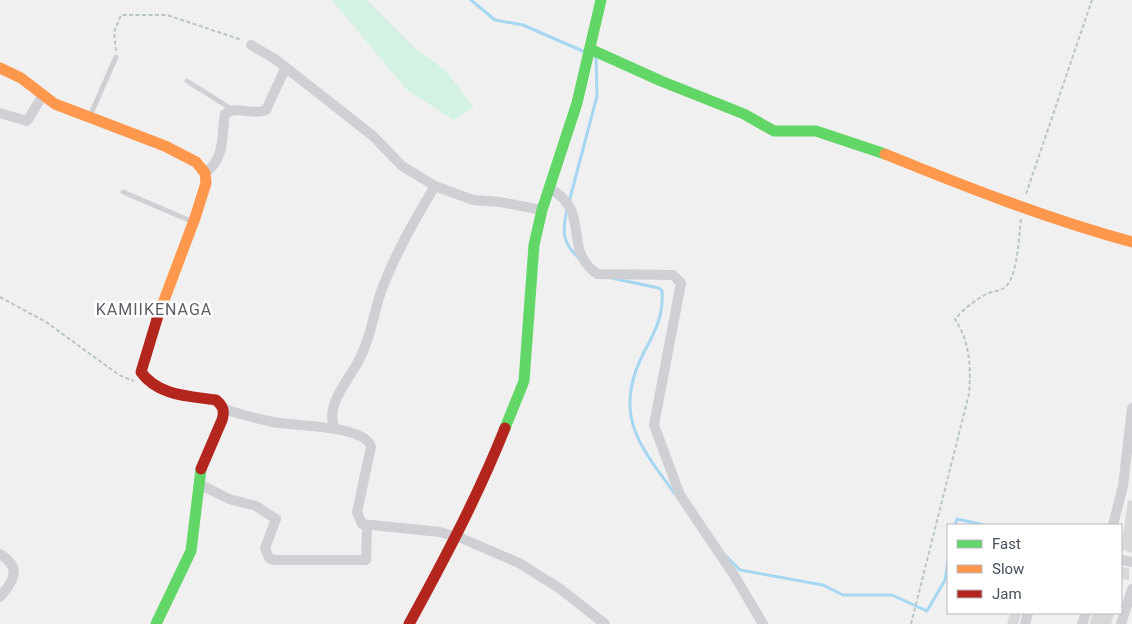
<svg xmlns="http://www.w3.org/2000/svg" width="1132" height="624" viewBox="0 0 1132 624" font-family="Roboto,sans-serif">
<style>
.green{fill:#d3f2e3}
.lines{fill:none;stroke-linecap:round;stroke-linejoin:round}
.stream{stroke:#a5d7f2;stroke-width:3}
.building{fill:#d8d8da}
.path{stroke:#b9c6c4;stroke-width:2;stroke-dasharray:4 2.5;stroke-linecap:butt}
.lane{stroke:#ced0d4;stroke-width:5}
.street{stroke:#ced0d4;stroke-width:10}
.fast{stroke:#63d668;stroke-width:11}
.slow{stroke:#ff974d;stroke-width:11}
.jam{stroke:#b3261e;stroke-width:11}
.labels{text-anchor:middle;stroke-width:5;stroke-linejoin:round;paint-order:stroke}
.quarter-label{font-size:16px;letter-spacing:1px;fill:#5b5e64;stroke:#fff}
</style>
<rect width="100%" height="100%" fill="#f1f0f0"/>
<path class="green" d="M332 0H367L417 50 446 71 474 107 453 120 406 89Z"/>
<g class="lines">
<g class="stream">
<path d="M471 0 495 20 523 25 585 52"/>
<path d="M569 202 597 96 596 56"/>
<path d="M567 210C562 231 562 243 579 258"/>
<path d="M611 278 659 288 662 291C664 315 655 332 644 352 612 414 639 445 675 494"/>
<path d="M955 525 957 519 984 525"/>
<path d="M725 555 740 570 823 585 843 595H892L927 611 945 580 948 562"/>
</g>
</g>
<g class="building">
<path d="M1128 500 1132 501V553L1121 549Z"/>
<path d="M1121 567 1129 568V580L1121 579Z"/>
<path d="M1010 613H1021L1018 624H1007Z"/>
<path d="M1093 613H1110L1114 614 1111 624H1089Z"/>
</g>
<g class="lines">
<g class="path">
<path d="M116 51 114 32 121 15H167L242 40"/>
<path d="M1026 194 1092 0"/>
<path d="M0 297 46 322 119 375 134 381"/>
<path d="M911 624 969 394C971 367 970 342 955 319 964 309 977 298 989 293 994 291 999 291 1004 288 1018 279 1019 234 1021 218"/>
</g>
<g class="lane">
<path d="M187 81 233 110"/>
<path d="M90 116 116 57"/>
<path d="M123 192 191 221"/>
</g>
<g class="street">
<path d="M251 45 275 59 373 136 402 166 435 186 473 200 500 202 542 210"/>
<path d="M0 113 27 121 43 95"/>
<path d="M205 173C226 158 221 136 225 114 237 105 253 116 266 110L285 69"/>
<path d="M549 188C593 212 561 248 597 274L673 275 681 283 654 425 680 495 734 575 763 624"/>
<path d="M224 409C240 414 257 419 273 422 292 426 366 425 371 447L357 512 362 524 440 532 461 538 519 563 559 588 605 624"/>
<path d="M335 428C323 406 352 376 360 358 371 337 374 311 382 289 396 252 415 219 435 186"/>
<path d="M199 484 229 499 256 506 276 519 265 548 269 558 274 560H366L367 526"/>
<path d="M1113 525 1123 486 1132 408"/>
<path d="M0 554C22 567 14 581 0 597"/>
<path d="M1121 560 1132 562"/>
<path d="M1025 624 1028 613"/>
<path d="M1082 624 1086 613"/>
<path d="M1121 624 1132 589"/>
</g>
<g class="fast">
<path d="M590 49 661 81 744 114 774 131H816L885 154"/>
<path d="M505 428 524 381 534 245 542 210 577 103 601 0"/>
<path d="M156 624 191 551 201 469"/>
</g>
<g class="slow">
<path d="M0 68 21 78 55 104 165 146 196 162 205 173 206 183 195 218 157 319"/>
<path d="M885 154C966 187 1048 219 1132 242"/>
</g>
<g class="jam">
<path d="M157 319 141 372C158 396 189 396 216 400 223 406 225 411 222 420L201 469"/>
<path d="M409 624C444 560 478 496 505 428"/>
</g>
</g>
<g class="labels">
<g class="quarter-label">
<text x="154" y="315">KAMIIKENAGA</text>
</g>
</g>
<rect x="947" y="524" width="175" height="90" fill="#ffffff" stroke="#b5b9bf"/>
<rect x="957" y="540" width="25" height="8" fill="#63d668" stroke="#b5b9bf"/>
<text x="992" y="549" font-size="15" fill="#454f5e">Fast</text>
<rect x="957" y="565" width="25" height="8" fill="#ff974d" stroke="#b5b9bf"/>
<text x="992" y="574" font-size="15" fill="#454f5e">Slow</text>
<rect x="957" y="590" width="25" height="8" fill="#b3261e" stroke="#b5b9bf"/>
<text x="992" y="599" font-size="15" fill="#454f5e">Jam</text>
</svg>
